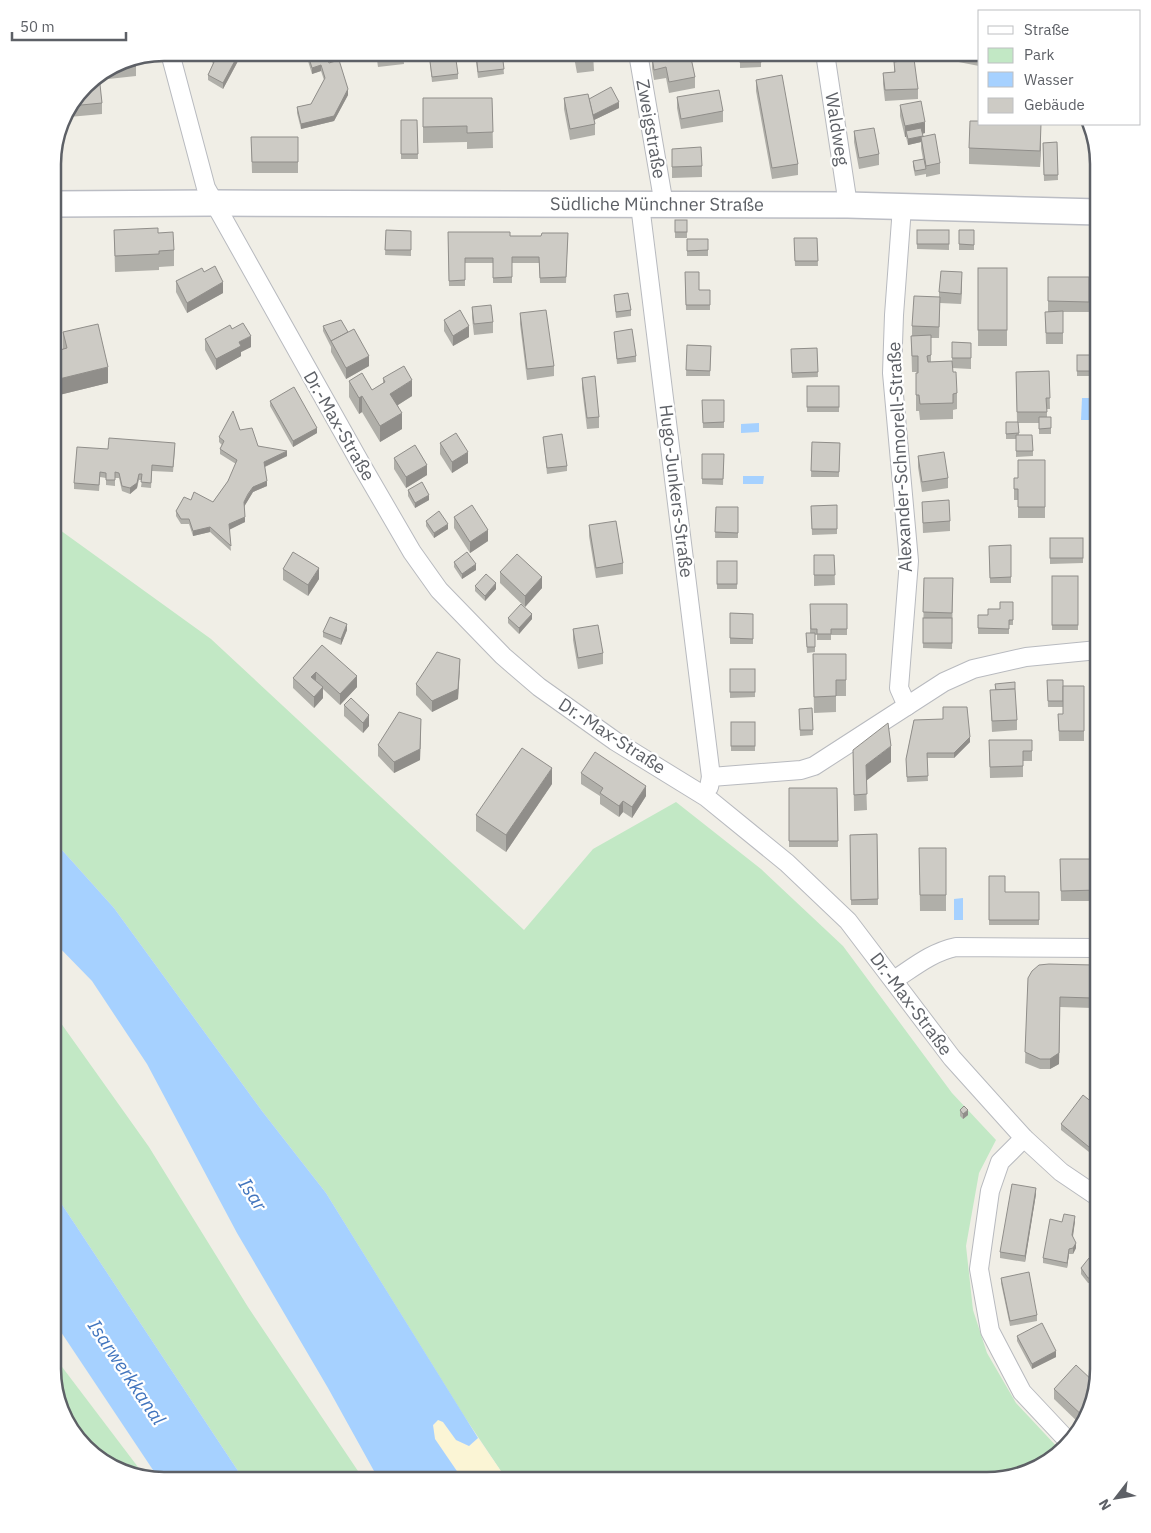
<svg xmlns="http://www.w3.org/2000/svg" width="1151" height="1533" viewBox="0 0 1151 1533" font-family="'IBM Plex Sans',sans-serif">
<style>
.green{fill:#c2e8c5}
.sand{fill:#fbf5d5}
.water{fill:#a6d1ff}
.lines{fill:none;stroke-linecap:round;stroke-linejoin:round}
.street-casing{stroke:#b8babf;stroke-width:20}
.secondary-casing{stroke:#bbbdc4;stroke-width:28}
.street{stroke:#fff;stroke-width:18}
.secondary{stroke:#fff;stroke-width:25}
.wall{fill:#b0afa9}
.shaded-wall{fill:#908e8a}
.building{fill:#cdcbc5;stroke:#908e8a}
.labels{text-anchor:middle;stroke-width:4.5;stroke-linejoin:round;paint-order:stroke}
.street-label{font-size:18px;fill:#5d6066;stroke:#fff}
.water-label{font-size:19px;font-style:italic;fill:#4275be;stroke:#fff}
.rim{fill:none;stroke:#5d6066;stroke-width:2.5}
</style>
<rect width="100%" height="100%" fill="#f0eee6"/>
<g class="green">
<path d="M53 525 211 639 524 930 593 849 676 802 761 869 843 946 952 1093 996 1140 979 1173 966 1246 973 1310 987 1353 1016 1403 1060 1450 1049 1462 987 1480H507L464 1416 326 1193 262 1111 114 908 53 840Z"/>
<path d="M53 1012 149 1147 248 1307 364 1480H244L53 1191Z"/>
<path d="M53 1355 144 1475 109 1466 71 1431 53 1369Z"/>
</g>
<path class="sand" d="M438 1419 443 1422 456 1440 469 1446 478 1438 507 1480H463L435 1439 433 1426Z"/>
<g class="water">
<path d="M1082 398H1092V420H1081Z"/>
<path d="M759 423V432L741 433V424Z"/>
<path d="M743 476H764L763 484H743Z"/>
<path d="M53 840 114 908 262 1111 326 1193 478 1438 469 1446 456 1440 443 1422 438 1420 433 1425 435 1439 463 1480H379L328 1388 237 1233 147 1064 92 981 53 941Z"/>
<path d="M963 898V920H954V899Z"/>
<path d="M53 1191 244 1480 159 1479 53 1320Z"/>
</g>
<g class="lines">
<defs>
<g id="street">
<path d="M170 53 206 188 362 466 412 552 439 590 503 656 539 687 615 741 706 797 787 863 848 921 952 1058 1024 1138 1061 1172 1098 1197"/>
<path d="M638 53 664 205"/>
<path d="M825 53 848 205"/>
<path d="M640 205 711 777"/>
<path d="M902 207 894 315 892 373 909 561 899 688 907 706"/>
<path d="M709 787 711 777 801 770 814 766 944 682 973 669 1026 657 1098 650"/>
<path d="M894 980C914 967 932 952 956 947L1098 948"/>
<path d="M1024 1138 1000 1162 990 1191 979 1269 990 1331 1022 1392 1068 1441"/>
</g>
<g id="secondary">
<path id="s1" d="M53 204 214 203 848 205 1098 212"/>
</g>
</defs>
<use href="#street" class="street-casing"/>
<use href="#secondary" class="secondary-casing"/>
<use href="#street" class="street"/>
<use href="#secondary" class="secondary"/>
</g>
<g class="wall">
<path d="M209 53H237L238 61 223 89 208 80V75L213 64Z"/>
<path d="M293 53H326L329 63 348 95 334 121 301 129 297 113V107L311 104 324 80 321 71 312 74 308 61Z"/>
<path d="M376 53H403L404 64 378 67Z"/>
<path d="M475 53H502L504 74 478 78Z"/>
<path d="M559 53H593L594 71 577 73 574 57 560 59Z"/>
<path d="M658 53H690L695 77V88L669 93 666 78 654 80 652 68V57L659 55Z"/>
<path d="M740 53H761V67L740 68Z"/>
<path d="M932 53H980L979 66 933 57Z"/>
<path d="M429 54 458 74V79L432 82Z"/>
<path d="M122 61 136 66V76L99 80 102 103V114L69 117 68 110 90 80Z"/>
<path d="M894 62 918 89V99L885 101 883 84V73L894 72Z"/>
<path d="M756 80 798 164V175L772 179 756 91Z"/>
<path d="M677 97 723 111V122L681 129 677 108Z"/>
<path d="M423 98H492L493 148 467 149V142L423 143Z"/>
<path d="M564 98 589 99 619 108 594 120 595 124V135L570 140 564 109Z"/>
<path d="M900 105 925 133 922 134 923 137 940 163V174L926 177V174L915 176 913 166V161L923 159 921 148V142L908 145 906 137H905L900 116Z"/>
<path d="M401 120H417L418 159H401Z"/>
<path d="M1063 124H1086L1087 125H1063Z"/>
<path d="M854 131 879 154V165L859 169 854 142Z"/>
<path d="M251 137H298V173H252Z"/>
<path d="M1041 140 1040 167 969 164V148Z"/>
<path d="M1057 142 1058 180 1044 181 1043 143Z"/>
<path d="M672 149 702 166V177L672 178Z"/>
<rect x="675" y="220" width="12" height="18"/>
<path d="M114 230 158 233 174 250V266L159 267V270L115 272Z"/>
<path d="M386 230 411 231V256L385 255Z"/>
<path d="M917 230H949V250L917 249Z"/>
<rect x="959" y="230" width="15" height="20"/>
<path d="M448 232 510 236H541L568 233 566 283H540L539 263H512V283H493V263H465V286H449Z"/>
<path d="M794 238H817L818 266H795Z"/>
<rect x="687" y="239" width="21" height="17"/>
<rect x="978" y="268" width="29" height="78"/>
<path d="M204 272 223 293 187 313 176 292V281Z"/>
<path d="M685 272 699 290H710V310H686Z"/>
<path d="M1048 277H1089V312H1063V344H1046L1045 312H1048Z"/>
<path d="M962 283 961 304 940 303 939 338H931V362L952 361V342L971 343V369L952 368 957 393V409L953 410V419L920 420 919 411H916V373L918 372H912L911 336H912V326L939 297V292Z"/>
<path d="M614 295 631 310V316L616 318Z"/>
<path d="M472 307 493 322V333L474 335 472 318Z"/>
<path d="M520 313 554 366V376L527 380 520 324Z"/>
<path d="M444 320 469 337 453 346 444 331Z"/>
<path d="M323 326 369 366 346 379 331 352V347L323 331Z"/>
<path d="M232 329 251 347 241 352V356L216 370 205 350V339Z"/>
<path d="M63 332 108 383 59 395 53 368V352L63 349Z"/>
<path d="M614 332 636 356V362L617 364Z"/>
<path d="M687 345 711 346 710 376H686Z"/>
<path d="M817 348 818 377 792 378 791 349Z"/>
<rect x="1077" y="355" width="17" height="21"/>
<path d="M1049 371 1050 409H1047V417H1051V434H1039V423H1018L1019 435 1033 451V456L1016 457V439H1006V422H1017L1016 372Z"/>
<path d="M383 378 412 396 398 405 402 429 380 442 362 412 359 414 349 397V381L372 390 383 383Z"/>
<path d="M582 378 599 417V428L587 429 582 388Z"/>
<rect x="807" y="386" width="32" height="26"/>
<path d="M702 400H724V428H703Z"/>
<path d="M270 401 317 433 293 447 270 406Z"/>
<path d="M240 430 258 446 287 456 265 467 267 486 253 492 248 500 244 506 245 522 229 529 231 551 210 532 193 536 189 524H181L176 516V511L191 500 213 502 228 481 236 464 220 454V449L222 445 219 442V437Z"/>
<path d="M543 437 567 466V471L547 474Z"/>
<path d="M812 442 840 443 839 477H811Z"/>
<path d="M440 443 468 463 452 473 440 454Z"/>
<path d="M108 449H175L173 472 152 471 151 488 141 487 142 480H139L137 488 130 494 122 491 119 478H115V486L106 485V478L100 477 99 491 74 489V483Z"/>
<path d="M702 454H724L723 485 702 484Z"/>
<path d="M918 456 948 478V488L922 492 918 467Z"/>
<path d="M394 458 427 475 406 488 394 469Z"/>
<path d="M1045 460V518H1018V500H1014V478H1018Z"/>
<path d="M408 490 429 500 415 508 408 496Z"/>
<path d="M922 502 950 521V531L923 533Z"/>
<path d="M837 505V534L812 535 811 506Z"/>
<path d="M716 507H738V538H715Z"/>
<path d="M454 517 488 541 470 553 454 528Z"/>
<path d="M426 521 448 529 434 538 426 526Z"/>
<path d="M589 525 623 563V574L596 578 589 536Z"/>
<path d="M1050 538H1083V563L1050 564Z"/>
<path d="M1011 545V583H990L989 546Z"/>
<path d="M814 555H834L835 585 814 586Z"/>
<rect x="717" y="561" width="20" height="28"/>
<path d="M454 562 476 570 462 579 454 567Z"/>
<path d="M283 569 319 579 308 596 283 580Z"/>
<path d="M500 572 542 588 525 607 500 583Z"/>
<rect x="1052" y="576" width="26" height="54"/>
<path d="M924 578H953L952 649 923 648Z"/>
<path d="M475 586 496 589 485 601 475 591Z"/>
<path d="M1013 602V625H1009V634H978V615H988Z"/>
<path d="M810 604H847V635H831V640H817V635H815V652L807 653 806 633H810Z"/>
<path d="M730 613 753 614V644H730Z"/>
<path d="M508 618 532 619 519 634 508 623Z"/>
<path d="M573 629 603 653V664L578 669 573 640Z"/>
<path d="M347 630 341 645 323 637V632Z"/>
<path d="M322 645 357 687 340 705 323 689V698L314 708 293 688V678Z"/>
<path d="M813 654H846V696H836V712L814 713Z"/>
<path d="M730 669H755V697L730 698Z"/>
<path d="M460 670 458 699 432 712 416 695V684Z"/>
<path d="M1047 680 1063 686H1084V741H1059L1058 714H1063V707H1048Z"/>
<path d="M995 684 1017 720V730L992 732 990 690H995Z"/>
<path d="M344 705 369 726 363 733 344 716Z"/>
<path d="M812 708 813 735 800 736 799 709Z"/>
<path d="M914 720 970 742 954 758H927L928 781 907 782 906 759Z"/>
<rect x="731" y="722" width="24" height="29"/>
<path d="M421 730 420 760 394 773 378 756V745Z"/>
<path d="M989 740H1032V761H1023V777L990 778Z"/>
<path d="M853 750 891 762 866 780 867 810 854 811Z"/>
<path d="M581 773 646 796 632 818 623 812 619 817 600 804V796L581 784Z"/>
<path d="M552 784 506 852 476 831V815Z"/>
<path d="M789 788H837L838 847H789Z"/>
<path d="M877 834 878 905H851L850 835Z"/>
<path d="M919 848H946V911H920Z"/>
<path d="M1060 859H1098V901H1061Z"/>
<path d="M989 876 1005 892H1039V925H989Z"/>
<rect x="1095" y="906" width="3" height="19"/>
<path d="M1093 976 1092 1008 1060 1007 1059 1064 1050 1069H1040L1025 1063 1028 978Z"/>
<path d="M1098 1107V1141L1089 1152 1061 1130V1124Z"/>
<path d="M960 1110 968 1115 963 1119 960 1116Z"/>
<path d="M1036 1194 1025 1262 1000 1258V1252Z"/>
<path d="M1075 1221 1073 1237 1076 1248 1073 1254H1069L1067 1268 1043 1263V1258L1062 1222Z"/>
<path d="M1098 1258V1284L1088 1283 1081 1274V1268Z"/>
<path d="M1001 1278 1037 1315V1321L1010 1326 1001 1283Z"/>
<path d="M1017 1336 1056 1357 1032 1369 1017 1341Z"/>
<path d="M1095 1383 1084 1424 1082 1426 1054 1399V1389Z"/>
</g>
<g class="shaded-wall">
<path d="M238 55V61L223 89V83Z"/>
<path d="M321 65V71L312 74V68Z"/>
<path d="M348 89V95L334 121 301 129V124Z"/>
<path d="M619 102V108L592 121V115Z"/>
<path d="M925 122V133L907 137 906 131V137H905V126Z"/>
<path d="M1041 124V140L1040 167V151Z"/>
<path d="M923 136 921 137V142L908 145V139Z"/>
<path d="M962 272V283L961 304V294Z"/>
<path d="M223 282V293L187 313V303Z"/>
<path d="M469 326V337L453 346V336Z"/>
<path d="M251 336V347L241 352V356L216 370V359L239 342Z"/>
<path d="M369 356V366L346 379V368Z"/>
<path d="M108 367V383L59 395V379Z"/>
<path d="M412 380V396L390 410V394Z"/>
<path d="M362 396V412L359 414V398Z"/>
<path d="M402 413V429L380 442V426Z"/>
<path d="M317 428V433L293 447V441Z"/>
<path d="M287 451V456L264 467V462Z"/>
<path d="M468 452V463L452 473V462Z"/>
<path d="M427 465V475L406 488V477Z"/>
<path d="M139 474 137 488 130 494V488Z"/>
<path d="M267 481V486L253 492 244 507V502L253 487Z"/>
<path d="M429 495V500L415 508V503Z"/>
<path d="M245 517V522L229 530V524Z"/>
<path d="M448 524V529L434 538V533Z"/>
<path d="M210 527V532L193 536V531Z"/>
<path d="M488 530V541L470 553V542Z"/>
<path d="M476 564V570L462 579V574Z"/>
<path d="M319 568V579L308 596V585Z"/>
<path d="M542 577V588L525 607V596Z"/>
<path d="M496 583V589L485 601V596Z"/>
<path d="M532 614V619L519 634V628Z"/>
<path d="M347 624V630L341 645V639Z"/>
<path d="M460 659 458 699 432 712V701Z"/>
<path d="M316 672V683L311 677Z"/>
<path d="M357 676V687L340 705V694Z"/>
<path d="M323 687V698L314 708V697Z"/>
<path d="M369 715V726L363 733V723Z"/>
<path d="M421 719 420 760 394 773V762Z"/>
<path d="M970 737V742L954 758V753Z"/>
<path d="M891 746V762L866 781V765Z"/>
<path d="M552 768V784L506 852V835Z"/>
<path d="M646 786V796L632 818V807Z"/>
<path d="M623 801V812L619 817V806Z"/>
<path d="M1060 1007 1059 1064 1050 1069V1059Z"/>
<path d="M968 1110V1115L963 1119V1114Z"/>
<path d="M1098 1135V1141L1089 1152V1147Z"/>
<path d="M1036 1188V1194L1025 1262V1256Z"/>
<path d="M1075 1216V1221L1072 1241V1235Z"/>
<path d="M1076 1243V1248L1073 1254V1248Z"/>
<path d="M1069 1249V1254L1067 1268V1263Z"/>
<path d="M1056 1351V1357L1032 1369V1364Z"/>
</g>
<g class="building">
<path d="M211 53H237L238 55 223 83 208 75 214 62Z"/>
<path d="M303 53H326L329 63 339 60 348 89 334 116 301 124 297 107 311 104 325 78 321 65 312 68 308 55Z"/>
<path d="M377 53H403L404 58 378 61Z"/>
<path d="M438 53H455L458 74 432 77 429 54Z"/>
<path d="M476 53H502L504 69 478 72Z"/>
<path d="M576 53H593L594 55 577 57Z"/>
<path d="M673 53H690L695 77 669 82 666 67 654 70 652 57Z"/>
<rect x="740" y="53" width="21" height="9"/>
<path d="M940 53H980V54L979 60Z"/>
<path d="M135 58 136 66 110 68 122 61Z"/>
<path d="M914 59 918 89 885 90 883 73 895 72 894 62Z"/>
<path d="M99 75 102 103 71 106 90 80Z"/>
<path d="M782 75 798 164 772 168 756 80Z"/>
<path d="M611 87 619 102 593 115 589 99Z"/>
<path d="M719 90 723 111 681 119 677 97Z"/>
<path d="M588 94 595 124 570 129 564 98Z"/>
<path d="M423 98H492L493 132 467 133V126L423 127Z"/>
<path d="M921 101 925 122 905 126 900 105Z"/>
<path d="M401 120H417L418 154H401Z"/>
<path d="M970 121H980V124H1041L1040 151 969 148Z"/>
<path d="M874 128 879 154 859 158 854 131Z"/>
<path d="M921 128 923 136 908 139 906 131Z"/>
<path d="M935 134 940 163 926 166 921 137Z"/>
<path d="M251 137H298V162H252Z"/>
<path d="M1057 142 1058 175H1044L1043 143Z"/>
<path d="M701 147 702 166 672 167V149Z"/>
<path d="M924 159 926 169 915 171 913 161Z"/>
<rect x="675" y="220" width="12" height="12"/>
<path d="M158 228V233L173 232 174 250 159 251V254L115 256 114 230Z"/>
<path d="M386 230 411 231V250H385Z"/>
<rect x="917" y="230" width="32" height="14"/>
<path d="M959 230H974V245L959 244Z"/>
<path d="M448 232H510V236H541L542 233H568L566 277 540 278 539 257H512V277L493 278V258H465V280L449 281Z"/>
<path d="M794 238H817L818 261H795Z"/>
<path d="M687 239H708V250L687 251Z"/>
<path d="M215 266 223 282 187 303 176 281 202 268 204 272Z"/>
<rect x="978" y="268" width="29" height="62"/>
<path d="M941 271 962 272 961 294 939 292Z"/>
<path d="M685 272H699V290H710V305H686Z"/>
<path d="M1048 277H1089V302L1048 301Z"/>
<path d="M628 293 631 310 616 312 614 295Z"/>
<path d="M914 296 940 297 939 327 912 326Z"/>
<path d="M491 305 493 322 474 324 472 307Z"/>
<path d="M460 310 469 326 453 336 444 320Z"/>
<path d="M546 310 554 366 527 369 520 313Z"/>
<path d="M1063 311V333H1046L1045 312Z"/>
<path d="M341 320 348 332 331 341 323 326Z"/>
<path d="M243 323 251 336 239 342 241 346 216 359 205 339 230 325 232 329Z"/>
<path d="M98 324 108 367 59 379 53 352 67 348 63 332Z"/>
<path d="M354 329 369 356 346 368 331 341Z"/>
<path d="M632 329 636 356 617 359 614 332Z"/>
<path d="M931 335V355L927 356 928 362 952 361 953 372H956L957 393 953 394V403L920 404 919 395H916V373H918V356H912L911 336Z"/>
<path d="M952 342 971 343V358H952Z"/>
<path d="M687 345 711 346 710 371 686 370Z"/>
<path d="M817 348 818 372 792 373 791 349Z"/>
<rect x="1077" y="355" width="17" height="16"/>
<path d="M404 366 412 380 390 394 402 413 380 426 362 396 359 398 349 381 362 373 372 390 385 382 383 378Z"/>
<path d="M1049 371 1050 398H1046L1047 412H1017L1016 372Z"/>
<path d="M595 376 599 417 587 418 582 378Z"/>
<rect x="807" y="386" width="32" height="21"/>
<path d="M294 387 317 428 293 441 270 401Z"/>
<path d="M702 400H724V422L703 423Z"/>
<path d="M233 411 240 430 252 428 258 446 287 451 264 462 267 481 253 487 248 494 244 502 245 517 229 524 231 546 210 527 193 531 189 519H181L176 511 184 497 191 500 194 492 213 502 228 481 237 460 220 449 224 441 219 437Z"/>
<path d="M1039 417H1051V428L1039 429Z"/>
<path d="M1006 422H1018L1019 433 1006 434Z"/>
<path d="M456 433 468 452 452 462 440 443Z"/>
<path d="M562 434 567 466 547 468 543 437Z"/>
<path d="M1016 435H1032L1033 451H1016Z"/>
<path d="M109 438 175 443 173 467 152 465 151 483 141 482 142 474H139L137 483 130 488 122 486 119 473 115 472V480H106V473L100 472 99 485 74 483 77 447 108 449Z"/>
<path d="M812 442 840 443 839 472 811 471Z"/>
<path d="M415 445 427 465 406 477 394 458Z"/>
<path d="M944 452 948 478 922 482 918 456Z"/>
<path d="M702 454H724L723 479H702Z"/>
<path d="M1018 460H1045V507H1018V489H1014V478H1018Z"/>
<path d="M422 482 429 495 415 503 408 490Z"/>
<path d="M949 500 950 521 923 523 922 502Z"/>
<path d="M472 505 488 530 470 542 454 517Z"/>
<path d="M837 505V529H812L811 506Z"/>
<path d="M716 507H738V533L715 532Z"/>
<path d="M439 511 448 524 434 533 426 521Z"/>
<path d="M616 521 623 563 596 568 589 525Z"/>
<rect x="1050" y="538" width="33" height="20"/>
<path d="M1011 545V577L990 578 989 546Z"/>
<path d="M293 552 319 568 308 585 283 569Z"/>
<path d="M467 552 476 564 462 574 454 562Z"/>
<path d="M517 554 542 577 525 596 500 572Z"/>
<path d="M814 555H834L835 575H814Z"/>
<rect x="717" y="561" width="20" height="23"/>
<path d="M486 574 496 583 485 596 475 586Z"/>
<rect x="1052" y="576" width="26" height="49"/>
<path d="M924 578H953L952 613 923 612Z"/>
<path d="M1000 602H1013V620H1009V629L978 628V615H988V609H1000Z"/>
<path d="M521 604 532 614 519 628 508 618Z"/>
<path d="M810 604H847V629H831V634H817V629H811Z"/>
<path d="M730 613 753 614V639L730 638Z"/>
<path d="M330 617 347 624 341 639 323 632Z"/>
<rect x="923" y="618" width="29" height="25"/>
<path d="M598 625 603 653 578 658 573 629Z"/>
<path d="M806 633H815V647H807Z"/>
<path d="M322 645 357 676 340 694 316 672 311 677 323 687 314 697 293 678Z"/>
<path d="M437 652 460 659 458 689 432 701 416 684Z"/>
<path d="M813 654H846V680H836V696L814 697Z"/>
<rect x="730" y="669" width="25" height="23"/>
<path d="M1047 680H1063V701H1048Z"/>
<path d="M1015 682V689L996 690 995 684Z"/>
<path d="M1063 686H1084V731H1059L1058 714H1063Z"/>
<path d="M1015 689 1017 720 992 721 990 690Z"/>
<path d="M351 698 369 715 363 723 344 705Z"/>
<path d="M943 707H967L970 737 954 753H927L928 776 907 777 906 759 914 720 943 719Z"/>
<path d="M812 708 813 730H800L799 709Z"/>
<path d="M399 712 421 719 420 749 394 762 378 745Z"/>
<rect x="731" y="722" width="24" height="24"/>
<path d="M888 723 891 746 866 765 867 794 854 795 853 750Z"/>
<path d="M989 740H1032V751H1023V766L990 767Z"/>
<path d="M522 748 552 768 506 835 476 815Z"/>
<path d="M595 752 646 786 632 807 623 801 619 806 600 793 603 788 581 773Z"/>
<path d="M789 788H837L838 841H789Z"/>
<path d="M877 834 878 899 851 900 850 835Z"/>
<path d="M919 848H946V895H920Z"/>
<path d="M1060 859H1098V890L1061 891Z"/>
<path d="M989 876H1005V892H1039V920H989Z"/>
<rect x="1095" y="906" width="3" height="13"/>
<path d="M1049 964 1093 965 1092 998 1060 997 1059 1053 1050 1059H1040L1025 1052 1028 978 1032 971 1039 965Z"/>
<path d="M1083 1095 1098 1107V1135L1089 1147 1061 1124Z"/>
<path d="M964 1106 968 1110 963 1114 960 1110Z"/>
<path d="M1012 1184 1036 1188 1025 1256 1000 1252Z"/>
<path d="M1064 1214 1075 1216 1072 1235 1076 1243 1073 1248 1069 1249 1067 1263 1043 1258 1050 1219 1062 1222Z"/>
<path d="M1089 1258H1098V1278H1088L1081 1268Z"/>
<path d="M1029 1272 1037 1315 1010 1321 1001 1278Z"/>
<path d="M1042 1323 1056 1351 1032 1364 1017 1336Z"/>
<path d="M1076 1365 1095 1383 1085 1418 1054 1389Z"/>
</g>
<g class="labels">
<g class="street-label">
<text transform="translate(651 129) rotate(80)" y="6">Zweigstraße</text>
<text transform="translate(837 129) rotate(81)" y="6">Waldweg</text>
<text dy="6" stroke="none"><textPath href="#s1" startOffset="604">Südliche Münchner Straße</textPath></text>
<text transform="translate(339 426) rotate(60)" y="6">Dr.-Max-Straße</text>
<text transform="translate(900 457) rotate(-93)" y="6">Alexander-Schmorell-Straße</text>
<text transform="translate(676 491) rotate(83)" y="6">Hugo-Junkers-Straße</text>
<text transform="translate(612 736) rotate(33)" y="6">Dr.-Max-Straße</text>
<text transform="translate(911 1004) rotate(53)" y="6">Dr.-Max-Straße</text>
</g>
<g class="water-label">
<text transform="translate(253 1194) rotate(57)" y="7">Isar</text>
<text transform="translate(127 1372) rotate(56)" y="7">Isarwerkkanal</text>
</g>
</g>
<path d="M0 0H1151V1533H0ZM164 61H987A103 103 0 0 1 1090 164V1369A103 103 0 0 1 987 1472H164A103 103 0 0 1 61 1369V164A103 103 0 0 1 164 61Z" fill="#fff" fill-rule="evenodd"/>
<path class="rim" d="M164 61H987A103 103 0 0 1 1090 164V1369A103 103 0 0 1 987 1472H164A103 103 0 0 1 61 1369V164A103 103 0 0 1 164 61Z"/>
<rect x="978" y="10" width="162" height="115" fill="#ffffff" stroke="#bebfc2"/>
<rect x="988" y="26" width="25" height="8" fill="#ffffff" stroke="#bebfc2"/>
<text x="1024" y="35" font-size="15" fill="#5d6066">Straße</text>
<rect x="988" y="48" width="25" height="15" fill="#c2e8c5" stroke="#bebfc2"/>
<text x="1024" y="60" font-size="15" fill="#5d6066">Park</text>
<rect x="988" y="72" width="25" height="15" fill="#a6d1ff" stroke="#bebfc2"/>
<text x="1024" y="85" font-size="15" fill="#5d6066">Wasser</text>
<rect x="988" y="98" width="25" height="15" fill="#cdcbc5" stroke="#bebfc2"/>
<text x="1024" y="110" font-size="15" fill="#5d6066">Gebäude</text>
<g transform="translate(1116 1498) rotate(239)" stroke="#ffffff" stroke-width="4" paint-order="stroke">
<path d="M0-4L9 19L0 12L-9 19Z" fill="#5d6066"/>
<text y="-8" font-size="14" font-weight="bold" text-anchor="middle" fill="#5d6066">N</text>
</g>
<path d="M12 32v8h114v-8" fill="none" stroke="#5d6066" stroke-width="2.5"/>
<text x="20" y="32" font-size="15" fill="#5d6066" stroke="#ffffff" stroke-width="4" paint-order="stroke">50 m</text>
</svg>
